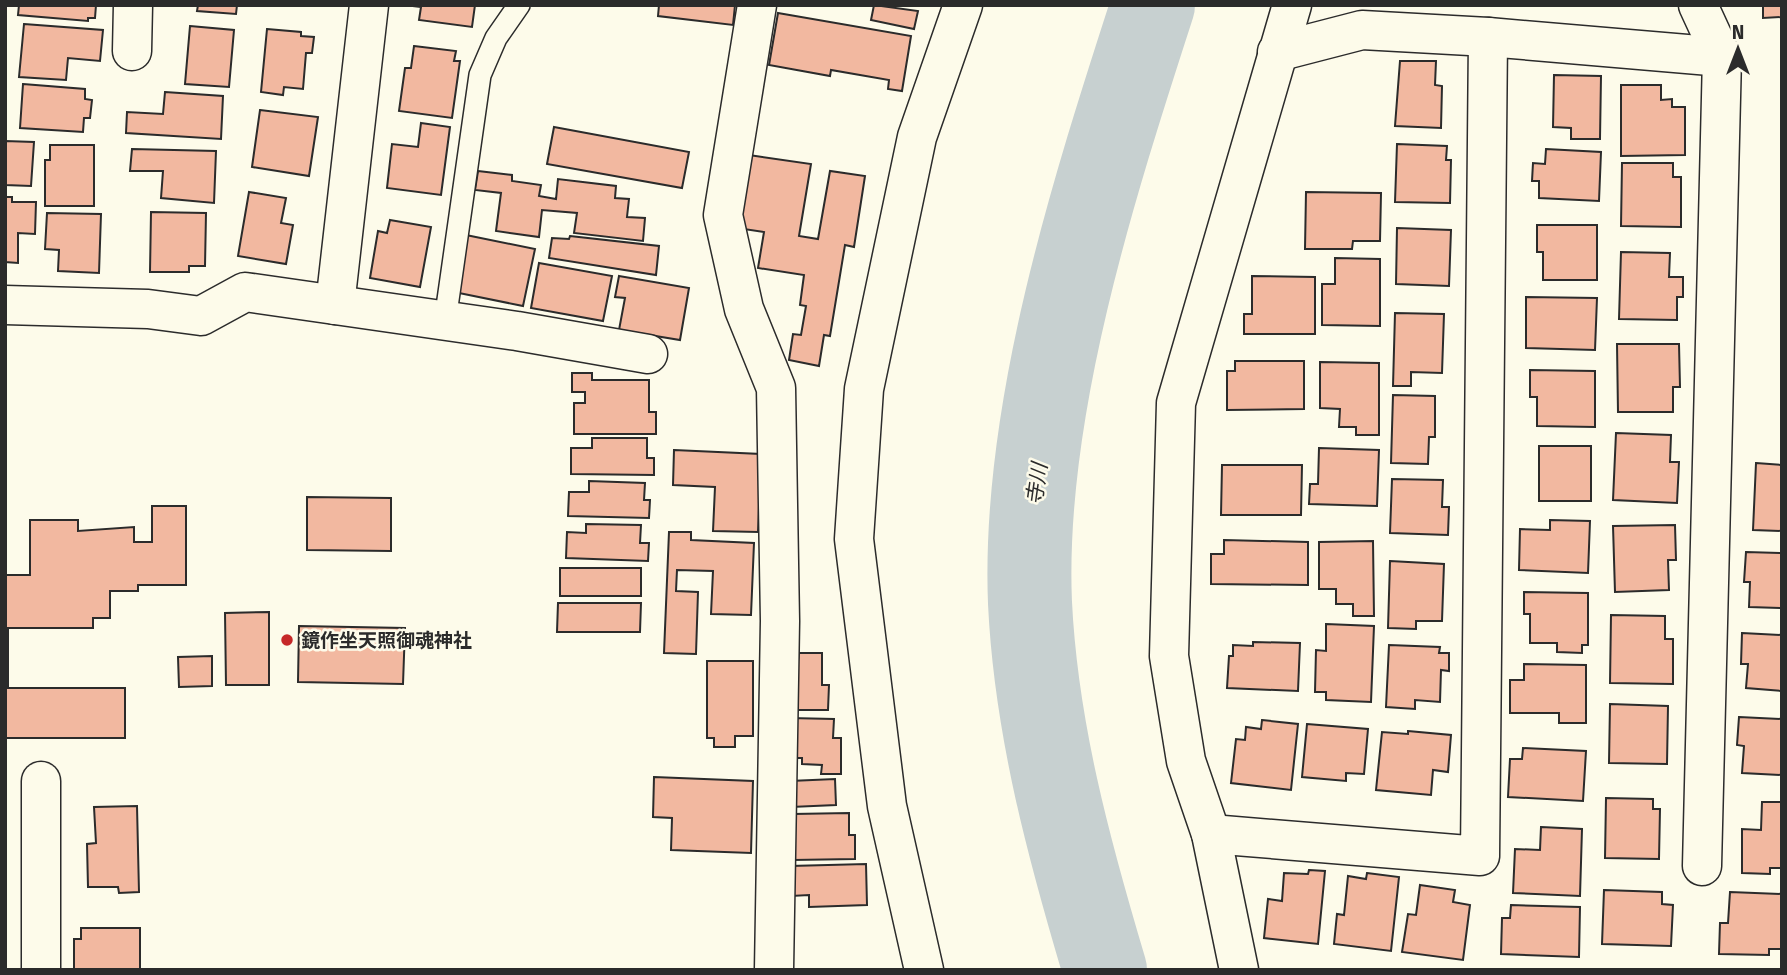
<svg xmlns="http://www.w3.org/2000/svg" width="1787" height="975" viewBox="0 0 1787 975" font-family="'Fira Sans','Noto Sans JP',sans-serif">
<style>
.lines{fill:none;stroke-linecap:round;stroke-linejoin:round}
.river{stroke:#c7d0d0;stroke-width:84}
.building{fill:#f2b8a0;stroke:#2b2b2b;stroke-width:2}
.lane-casing{stroke:#2b2b2b;stroke-width:24}
.street-casing{stroke:#2b2b2b;stroke-width:41}
.lane{stroke:#fdfbea;stroke-width:21}
.street{stroke:#fdfbea;stroke-width:38}
.poi-dot{fill:#c62828;stroke:#fdfbea;stroke-width:2.5}
.labels{text-anchor:middle;stroke-width:5;stroke-linejoin:round;paint-order:stroke}
.poi-label{font-size:19px;font-weight:bold;fill:#2b2b2b;stroke:#fdfbea;text-anchor:start}
.water-label{font-size:21px;font-style:italic;fill:#2b2b2b;stroke:#fdfbea}
</style>
<rect width="100%" height="100%" fill="#fdfbea"/>
<g class="lines">
<path class="river" d="M1105 970C1069 850 1036 728 1030 603 1022 411 1094 187 1153 5"/>
</g>
<g class="building">
<path d="M19 5H96L95 18H88V21L18 15Z"/>
<path d="M198 5H237L236 14 197 11Z"/>
<path d="M404 5H475L472 27 419 20 421 7Z"/>
<path d="M659 5H735L733 25 658 16Z"/>
<path d="M874 5 918 11 914 29 871 20Z"/>
<path d="M1763 5H1782V17L1763 18Z"/>
<path d="M778 13 911 36 902 91 888 89 889 80 831 70 830 76 769 65Z"/>
<path d="M24 24 103 30 100 61 68 58 66 80 19 77Z"/>
<path d="M190 26 234 30 229 87 185 84Z"/>
<path d="M267 29 301 32V36L314 37 312 53H306L303 89 284 87 283 95 261 92Z"/>
<path d="M414 46 456 51 454 61H460L452 118 399 111 405 68H411Z"/>
<path d="M1400 61H1436L1435 85 1442 86 1441 128 1395 126Z"/>
<path d="M1554 75 1601 76 1600 139H1571V128L1553 127Z"/>
<path d="M23 84 85 89V99L92 100 90 118H84L83 132 20 128Z"/>
<path d="M1621 85H1661V100L1672 99V107H1685V155L1621 156Z"/>
<path d="M165 92 223 96 221 139 126 133 127 112 163 114Z"/>
<path d="M260 110 318 117 309 176 252 167Z"/>
<path d="M421 123 450 127 441 195 387 188 392 144 418 147Z"/>
<path d="M554 127 689 152 682 188 547 164Z"/>
<path d="M5 141 34 142 31 186 5 185Z"/>
<path d="M1397 144 1447 146 1446 160H1451L1450 203 1395 202Z"/>
<path d="M50 145H94V206H45V160H50Z"/>
<path d="M132 149 216 151 214 203 161 198 163 171H130Z"/>
<path d="M1546 149 1601 152 1599 201 1539 198V181H1532L1533 163 1545 164Z"/>
<path d="M749 155 811 164 799 236 818 239 830 171 865 176 854 247 845 245 830 336 824 335 819 366 789 360 793 334 801 335 806 306 800 305 804 275 758 268 764 232 737 228Z"/>
<path d="M1622 163H1673V177H1681V227L1621 226Z"/>
<path d="M478 171 512 175V181L541 185 539 196 556 199 558 179 616 186 615 198 629 199 627 217 645 218 643 241 574 233 577 213 542 210 539 237 496 231 501 193 475 190Z"/>
<path d="M249 192 286 198 281 223 293 225 286 264 238 256Z"/>
<path d="M1306 192 1381 193 1380 241H1353L1352 249H1305Z"/>
<path d="M5 197H12V202H36L35 234 18 233V263L5 262Z"/>
<path d="M151 212 206 213 205 266H189V272H150Z"/>
<path d="M47 213 101 214 99 273 58 271 59 250 45 249Z"/>
<path d="M390 220 431 227 420 287 370 278 378 231 387 233Z"/>
<path d="M1537 225H1597V280H1543V252H1537Z"/>
<path d="M1397 228 1451 230 1449 286 1396 284Z"/>
<path d="M466 235 535 249 523 306 454 292Z"/>
<path d="M570 236 659 246 656 275 549 258 552 238 569 239Z"/>
<path d="M1621 252 1670 253 1669 277H1683V297H1677V320L1619 319Z"/>
<path d="M1335 258 1380 259V326L1322 325V284H1335Z"/>
<path d="M539 263 612 276 603 321 531 308Z"/>
<path d="M619 276 689 288 680 340 619 330 625 298 615 297Z"/>
<path d="M1252 276 1315 277V334H1244V314H1252Z"/>
<path d="M1526 297 1597 298 1595 350 1526 348Z"/>
<path d="M1395 313 1444 314 1442 373 1411 372V386H1393Z"/>
<path d="M1617 344H1679L1680 387H1673V412H1618Z"/>
<path d="M1235 361H1304V409L1227 410V371H1235Z"/>
<path d="M1320 362 1379 363V435H1356V427H1339L1340 409 1320 408Z"/>
<path d="M1530 370 1595 371V427L1537 426V397H1530Z"/>
<path d="M572 373H592V380H649V412H656V434H574V403H585V392H572Z"/>
<path d="M1393 395 1435 396V437H1429L1428 464 1391 463Z"/>
<path d="M1616 433 1671 435 1670 462H1679L1677 503 1613 500Z"/>
<path d="M592 438H647V458H654V475L571 474V448H592Z"/>
<rect x="1539" y="446" width="52" height="55"/>
<path d="M1319 448 1379 450 1377 506 1309 504 1310 484H1318Z"/>
<path d="M674 450 761 454 758 532 713 531 715 487 673 485Z"/>
<path d="M1756 463 1782 465V531L1753 530Z"/>
<path d="M1222 465H1302L1301 515H1221Z"/>
<path d="M1392 479 1443 480 1442 507H1449L1448 535 1390 533Z"/>
<path d="M589 481 645 483 644 500H650L649 518 568 516 569 492H589Z"/>
<path d="M307 497 391 498V551L307 550Z"/>
<path d="M152 506H186V585H138V591H110V618H93V628H8V688H125V738H5V575H30V520H78V531L134 527V542H152Z"/>
<path d="M1550 520 1590 521 1588 573 1519 570 1520 529 1550 530Z"/>
<path d="M586 524 641 525 640 543H649L648 561 566 558 567 532 586 533Z"/>
<path d="M1675 525 1676 560H1668L1669 590 1615 592 1613 526Z"/>
<path d="M669 532H691V540L754 543 751 615 711 614 713 571 677 570 676 591 698 592 696 654 664 653Z"/>
<path d="M1224 540 1308 542V585L1211 584V554H1224Z"/>
<path d="M1373 541 1374 616H1353V604H1336V589H1319V542Z"/>
<path d="M1746 552 1782 553V608L1749 607 1750 582H1744Z"/>
<path d="M1390 561 1444 564 1442 621H1416V629L1388 628Z"/>
<rect x="560" y="568" width="81" height="28"/>
<path d="M1524 592 1588 593V645H1582V653L1557 652V643H1530V614H1524Z"/>
<path d="M558 603H641L640 632H557Z"/>
<path d="M269 612V685H226L225 613Z"/>
<path d="M1611 615 1665 616V639H1673V684L1610 683Z"/>
<path d="M1326 624 1374 626 1371 702 1326 700V692H1315L1316 650 1326 651Z"/>
<path d="M299 626 405 628 403 684 298 682Z"/>
<path d="M1742 633 1782 635V691L1746 688 1748 664H1741Z"/>
<path d="M1253 642 1300 643 1298 691 1227 688 1229 656H1233V645L1253 646Z"/>
<path d="M1389 645 1440 647 1439 653H1449V671L1441 670 1440 702 1415 700V709L1386 707Z"/>
<path d="M799 653H822V685H829L828 710H792Z"/>
<path d="M212 656V686L179 687 178 657Z"/>
<path d="M707 661H753V736H735V747H714V738H707Z"/>
<path d="M1524 664 1586 665V723H1559V713H1510V680H1524Z"/>
<path d="M1610 704 1668 706 1667 764 1609 763Z"/>
<path d="M1739 717 1782 719V775L1742 773 1744 746 1737 745Z"/>
<path d="M789 718 834 719 833 738H841V774H821L822 765 802 764V758H789Z"/>
<path d="M1262 720 1298 724 1291 790 1231 783 1236 739 1245 740 1246 727 1261 729Z"/>
<path d="M1307 724 1368 729 1364 774 1346 773V781L1302 777Z"/>
<path d="M1408 731 1451 735 1448 772 1433 770 1431 795 1376 790 1382 732 1408 734Z"/>
<path d="M1523 748 1586 751 1583 801 1508 797 1510 759H1522Z"/>
<path d="M654 777 753 781 751 853 671 850 672 818 653 817Z"/>
<path d="M835 779 836 805 791 807 790 781Z"/>
<path d="M1606 798 1653 799V809H1660L1659 859 1605 858Z"/>
<path d="M1762 802H1782V868H1770V874L1742 873V829L1761 830Z"/>
<path d="M137 806 139 892 119 893 118 887H88L87 844 96 843 94 807Z"/>
<path d="M849 813V835H855V859L793 860V814Z"/>
<path d="M1541 827 1582 829 1580 896 1513 893 1515 849 1540 850Z"/>
<path d="M866 864 867 905 809 907V895L791 896 790 866Z"/>
<path d="M1309 870 1325 871 1318 944 1264 938 1268 899 1282 901 1284 873 1308 874Z"/>
<path d="M1367 873 1399 877 1391 951 1334 944 1337 914 1344 915 1348 876 1366 879Z"/>
<path d="M1420 885 1455 890 1453 902 1470 905 1463 960 1402 952 1408 914 1416 915Z"/>
<path d="M1604 890 1662 892V904L1673 905 1671 946 1602 944Z"/>
<path d="M1730 892 1782 894V949H1769V955L1719 954 1720 923H1728Z"/>
<path d="M1511 905 1580 907 1579 957 1501 954 1502 918H1510Z"/>
<path d="M81 928H140V970H74V939H81Z"/>
</g>
<g class="lines">
<defs>
<path id="lane" d="M445 321 480 75 496 38 519 5"/>
<g id="street">
<path d="M757 5 723 215 744 309 776 388 780 621 774 970"/>
<path d="M1698 5 1722 57 1702 866"/>
<path d="M1488 37 1722 57"/>
<path d="M132 51 133 5"/>
<path d="M5 305 148 309 201 316 245 292 517 331 648 354"/>
<path d="M335 305 369 5"/>
<path d="M1211 834 1480 856 1488 37 1362 30 1277 52"/>
<path d="M41 970V781"/>
<path d="M924 970 887 806 854 539 864 389 917 137 963 5"/>
<path d="M1239 970 1211 834 1186 761 1169 656 1176 403 1292 5"/>
</g>
</defs>
<use href="#lane" class="lane-casing"/>
<use href="#street" class="street-casing"/>
<use href="#lane" class="lane"/>
<use href="#street" class="street"/>
</g>
<circle class="poi-dot" cx="287" cy="640" r="7"/>
<g class="labels">
<g class="poi-label">
<text x="301" y="647">鏡作坐天照御魂神社</text>
</g>
<g class="water-label">
<text transform="translate(1037 484) rotate(-82)" y="7">寺川</text>
</g>
</g>
<rect width="1787" height="975" fill="none" stroke="#2b2b2b" stroke-width="14"/>
<g transform="translate(1738 49)" stroke="#fdfbea" stroke-width="5" paint-order="stroke">
<path d="M0-5L12 26L0 18L-12 26Z" fill="#2b2b2b"/>
<text y="-10" font-size="19" font-weight="bold" text-anchor="middle" fill="#2b2b2b">N</text>
</g>
</svg>
